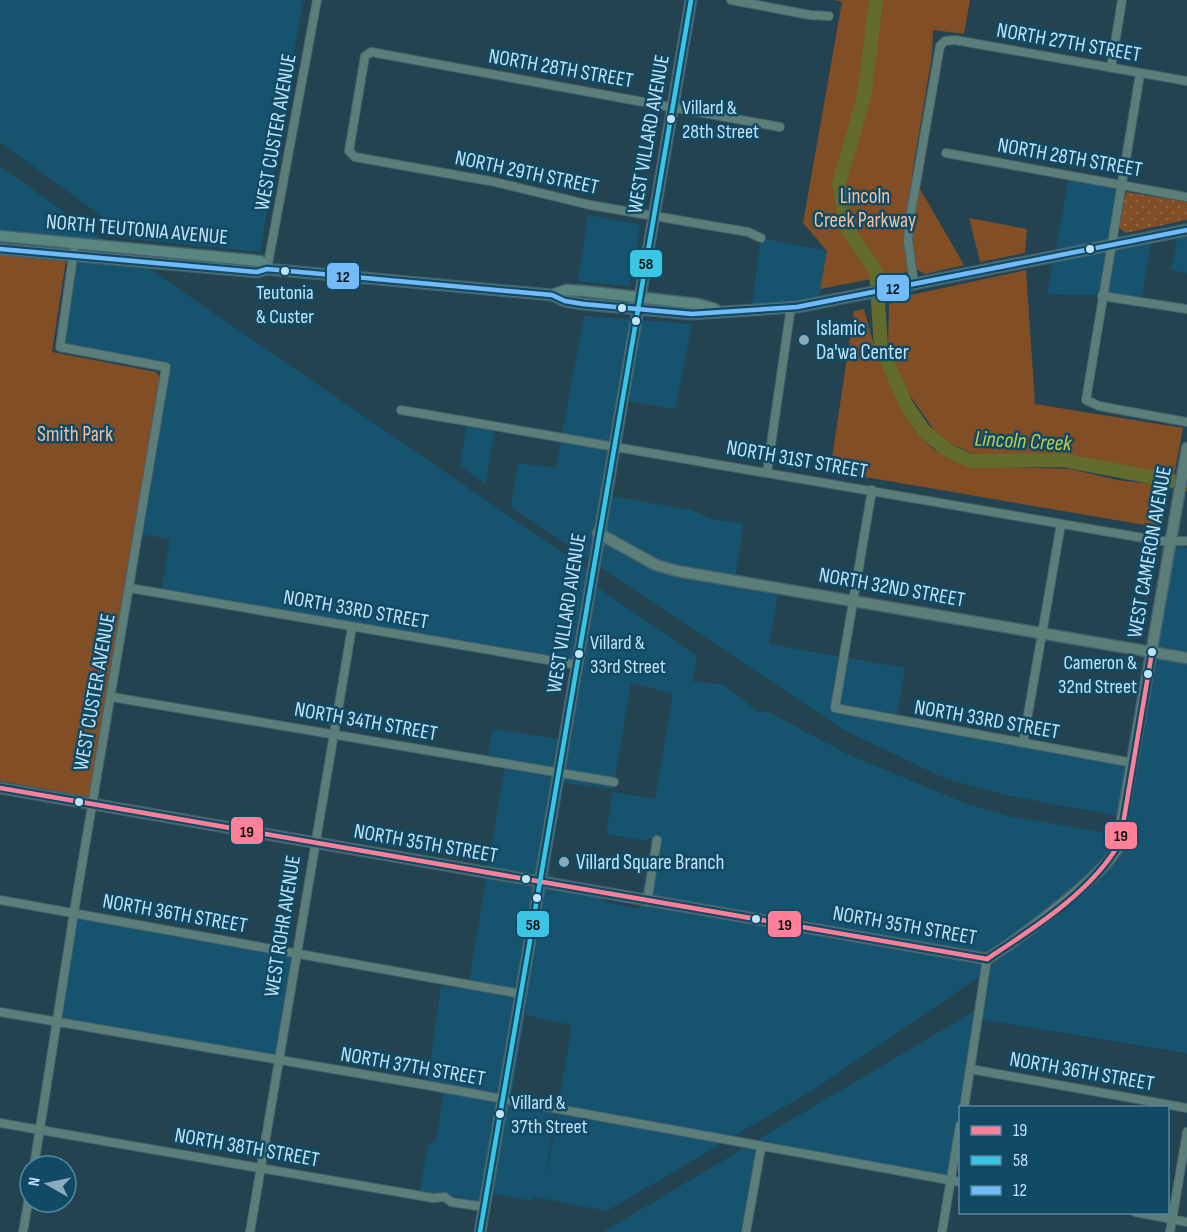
<svg xmlns="http://www.w3.org/2000/svg" width="1187" height="1232" viewBox="0 0 1187 1232" font-family="'Sofia Sans Condensed',sans-serif">
<style>
.built{fill:#15536f;fill-rule:evenodd}
.grass{fill:url(#grass-dots)}
.park{fill:#814e26}
.lines{fill:none;stroke-linecap:round;stroke-linejoin:round}
.river{stroke:#636c2c;stroke-width:14}
.minor-casing{stroke:#47616f;stroke-width:10}
.tertiary-casing{stroke:#47616f;stroke-width:13}
.secondary-casing{stroke:#47616f;stroke-width:13}
.minor{stroke:#5c7e78;stroke-width:8}
.tertiary{stroke:#5c7e78;stroke-width:10}
.secondary{stroke:#5a8680;stroke-width:10}
.bus-1-casing{stroke:#104a65;stroke-width:9}
.bus-2-casing{stroke:#104a65;stroke-width:9}
.bus-3-casing{stroke:#104a65;stroke-width:9}
.bus-1{stroke:#ff8098;stroke-width:4.5}
.bus-2{stroke:#3ac5e4;stroke-width:4.5}
.bus-3{stroke:#73baf8;stroke-width:4.5}
.bus-dot{fill:#c1e3f8;stroke:#104a65;stroke-width:2}
.poi-dot{fill:#8aabbe;stroke:#104a65;stroke-width:2}
.labels{text-anchor:middle;stroke-width:5;stroke-linejoin:round;paint-order:stroke}
.bus-label{font-size:20px;fill:#c1e3f8;stroke:#104a65;text-anchor:start}
.street-label{font-size:21px;fill:#c1e3f8;stroke:#104a65}
.park-label{font-size:21px;fill:#f2be9d;stroke:#104a65}
.poi-label{font-size:21px;fill:#c1e3f8;stroke:#104a65;text-anchor:start}
.water-label{font-size:22px;font-style:italic;fill:#bfcb4b;stroke:#104a65}
.line-badge{stroke:#104a65;stroke-width:2}
.pale-badge-label{font-size:16px;text-anchor:middle;font-weight:bold;fill:#111}
</style>
<defs>
<pattern id="grass-dots" width="8" height="8" patternUnits="userSpaceOnUse" patternTransform="scale(1.5)"><rect width="8" height="8" fill="#814e26"/><path d="M2 2h.1M6 6h.1" fill="none" stroke="#916746" stroke-width="1.8" stroke-linecap="round"/></pattern>
</defs>
<rect width="100%" height="100%" fill="#244351"/>
<g class="built">
<path d="M0 0H303L260 252 133 239 0 142Z"/>
<path d="M0 166 112 246 0 236Z"/>
<path d="M1070 174 1121 184 1112 245 1152 238 1141 302 1103 295 1047 294Z"/>
<path d="M588 215 637 224 640 227 629 286 578 281Z"/>
<path d="M1187 230V273L1171 270 1179 231Z"/>
<path d="M761 238 827 251 818 303 751 311Z"/>
<path d="M73 254 138 261 592 573 577 665 161 594 170 539 139 534 166 367 60 347Z"/>
<path d="M584 316 692 324 675 409 623 400 605 495 691 510 712 519 743 524 735 580 779 588 769 644 905 668 896 721 1133 763 1154 641 1176 546 1187 548V1053L978 1019 960 1108V1125L951 1181 761 1148 746 1232H603L986 1004 990 966 1116 863 1121 856 1129 818 1011 796 946 779 844 730 511 507 518 463 556 468Z"/>
<path d="M467 421 496 426 485 484 460 466Z"/>
<path d="M597 587 697 656 692 681 724 685 759 713 767 711 849 755 965 803 1008 816 1121 835 1114 854 988 959 985 973 816 1088 607 1211 535 1197 533 1201 481 1192 479 1201 420 1191 428 1145 436 1141 445 1084 428 1081 441 986 468 989 506 759 488 755 493 729 571 741ZM631 683 673 694 655 799 613 792 606 834 647 841 648 838 652 839 639 909 604 902 607 887 553 877 549 871 564 783 613 789ZM525 1015 572 1025 546 1178 555 1102 515 1096 512 1093Z"/>
<path d="M74 912 296 953 278 1061 56 1022Z"/>
</g>
<path class="grass" d="M1126 192 1187 202V220L1125 233 1118 226Z"/>
<g class="park">
<path d="M835 0H970L964 34 933 30 932 55 912 175 964 265 925 274 918 270 820 289 827 251 803 223 842 2Z"/>
<path d="M969 218 1027 229 1025 253 980 262Z"/>
<path d="M0 255 66 260 52 352 156 372 160 378 89 797 0 781Z"/>
<path d="M1026 270 1035 404 1183 428 1174 475 1059 455H976L940 439 907 391 888 354 889 304 905 301 906 296Z"/>
<path d="M864 309 876 353 915 431 933 449 969 466 1071 469 1117 480 1169 486 1162 528 830 471 854 311Z"/>
</g>
<g class="lines">
<path class="river" d="M876 0 864 97 839 184 847 229 876 271 881 348 907 406 924 431 947 450 971 461 1063 460 1187 484"/>
<defs>
<g id="minor">
<path d="M731 0 810 15 829 16"/>
<path d="M1111 68 1122 0"/>
<path d="M1140 74 1086 400 1099 406 1187 422"/>
<path d="M946 153 1187 197"/>
<path d="M761 238 748 232 590 205 495 182 355 157 349 151 365 56 371 52 780 127"/>
<path d="M267 269 317 0"/>
<path d="M914 284 908 240 910 218 940 46 945 41 955 40 1187 81"/>
<path d="M1102 296 1187 309"/>
<path d="M401 410 1161 541H1187"/>
<path d="M767 472 791 307"/>
<path d="M872 490 835 708 1133 763"/>
<path d="M130 588 577 665"/>
<path d="M112 697 614 782"/>
<path d="M1023 743 1061 524"/>
<path d="M0 900 521 994"/>
<path d="M647 902 657 840"/>
<path d="M0 1012 426 1085 960 1182"/>
<path d="M970 1069 1187 1108"/>
<path d="M964 1108 987 959"/>
<path d="M0 1123 433 1198 445 1197 451 1202 485 1207"/>
<path d="M34 1166 75 906 166 367 60 347 75 243"/>
<path d="M1135 1212 1187 1222"/>
<path d="M23 1232 30 1191"/>
<path d="M250 1232 352 627"/>
<path d="M746 1232 761 1148"/>
<path d="M942 1232 960 1125"/>
<path d="M1170 1232 1187 1132"/>
</g>
<g id="tertiary">
<path d="M598 533 656 565 677 571 1187 658"/>
<path d="M0 788 987 959C1016 941 1103 876 1117 849L1187 448"/>
<path d="M480 1232 691 0"/>
</g>
<g id="secondary">
<path d="M0 236 260 261 267 269"/>
<path d="M0 249 257 272 267 269 552 295 565 301 583 304 692 314 797 307 1187 230"/>
<path d="M552 295 566 290 584 291 698 304 715 309"/>
</g>
</defs>
<use href="#minor" class="minor-casing"/>
<use href="#tertiary" class="tertiary-casing"/>
<use href="#secondary" class="secondary-casing"/>
<use href="#minor" class="minor"/>
<use href="#tertiary" class="tertiary"/>
<use href="#secondary" class="secondary"/>
<defs>
<g id="bus-1">
<path d="M0 788 987 959"/>
<path d="M987 959C1034 928 1092 892 1120 842L1152 652"/>
</g>
<path id="bus-2" d="M480 1232 691 0"/>
<path id="bus-3" d="M0 249 257 272 267 269 552 295 565 301 583 304 692 314 797 307 1187 230"/>
</defs>
<use href="#bus-1" class="bus-1-casing"/>
<use href="#bus-2" class="bus-2-casing"/>
<use href="#bus-3" class="bus-3-casing"/>
<use href="#bus-1" class="bus-1"/>
<use href="#bus-2" class="bus-2"/>
<use href="#bus-3" class="bus-3"/>
</g>
<g class="bus-dot">
<circle cx="671" cy="119" r="5"/>
<circle cx="1090" cy="249" r="5"/>
<circle cx="285" cy="271" r="5"/>
<circle cx="622" cy="308" r="5"/>
<circle cx="636" cy="321" r="5"/>
<circle cx="1152" cy="652" r="5"/>
<circle cx="579" cy="654" r="5"/>
<circle cx="1148" cy="674" r="5"/>
<circle cx="79" cy="802" r="5"/>
<circle cx="526" cy="879" r="5"/>
<circle cx="537" cy="898" r="5"/>
<circle cx="756" cy="919" r="5"/>
<circle cx="500" cy="1114" r="5"/>
</g>
<g class="poi-dot">
<circle cx="804" cy="340" r="6"/>
<circle cx="564" cy="862" r="6"/>
</g>
<g class="labels">
<g class="bus-label">
<text x="682" y="114">Villard &amp;<tspan x="682" dy="24">28th Street</tspan></text>
<text x="285" y="299" text-anchor="middle">Teutonia<tspan x="285" dy="24">&amp; Custer</tspan></text>
<text x="590" y="649">Villard &amp;<tspan x="590" dy="24">33rd Street</tspan></text>
<text x="1137" y="669" text-anchor="end">Cameron &amp;<tspan x="1137" dy="24">32nd Street</tspan></text>
<text x="511" y="1109">Villard &amp;<tspan x="511" dy="24">37th Street</tspan></text>
</g>
<g class="street-label">
<text transform="translate(1069 42) rotate(10)" y="7">NORTH 27TH STREET</text>
<text transform="translate(561 68) rotate(10)" y="7">NORTH 28TH STREET</text>
<text transform="translate(275 132) rotate(-80)" y="7">WEST CUSTER AVENUE</text>
<text transform="translate(648 134) rotate(-80)" y="7">WEST VILLARD AVENUE</text>
<text transform="translate(1070 157) rotate(10)" y="7">NORTH 28TH STREET</text>
<text transform="translate(527 172) rotate(12)" y="7">NORTH 29TH STREET</text>
<text transform="translate(137 229) rotate(5)" y="7">NORTH TEUTONIA AVENUE</text>
<text transform="translate(797 459) rotate(10)" y="7">NORTH 31ST STREET</text>
<text transform="translate(1149 552) rotate(-80)" y="7">WEST CAMERON AVENUE</text>
<text transform="translate(892 587) rotate(10)" y="7">NORTH 32ND STREET</text>
<text transform="translate(356 609) rotate(10)" y="7">NORTH 33RD STREET</text>
<text transform="translate(566 613) rotate(-81)" y="7">WEST VILLARD AVENUE</text>
<text transform="translate(94 692) rotate(-80)" y="7">WEST CUSTER AVENUE</text>
<text transform="translate(987 719) rotate(10)" y="7">NORTH 33RD STREET</text>
<text transform="translate(366 721) rotate(10)" y="7">NORTH 34TH STREET</text>
<text transform="translate(426 843) rotate(10)" y="7">NORTH 35TH STREET</text>
<text transform="translate(175 913) rotate(10)" y="7">NORTH 36TH STREET</text>
<text transform="translate(905 925) rotate(10)" y="7">NORTH 35TH STREET</text>
<text transform="translate(282 926) rotate(-81)" y="7">WEST ROHR AVENUE</text>
<text transform="translate(413 1066) rotate(10)" y="7">NORTH 37TH STREET</text>
<text transform="translate(1082 1071) rotate(10)" y="7">NORTH 36TH STREET</text>
<text transform="translate(247 1147) rotate(10)" y="7">NORTH 38TH STREET</text>
</g>
<g class="park-label">
<text x="865" y="203">Lincoln<tspan x="865" dy="24">Creek Parkway</tspan></text>
<text x="75" y="441">Smith Park</text>
</g>
<g class="poi-label">
<text x="816" y="335">Islamic<tspan x="816" dy="24">Da'wa Center</tspan></text>
<text x="576" y="869">Villard Square Branch</text>
</g>
<g class="water-label">
<text transform="translate(1023 440) rotate(3)" y="8">Lincoln Creek</text>
</g>
</g>
<g class="line-badge">
<rect x="629" y="249" width="34" height="29" rx="6" fill="#3ac5e4"/>
<rect x="326" y="262" width="34" height="28" rx="6" fill="#73baf8"/>
<rect x="876" y="274" width="34" height="28" rx="6" fill="#73baf8"/>
<rect x="230" y="816" width="34" height="29" rx="6" fill="#ff8098"/>
<rect x="1104" y="821" width="34" height="29" rx="6" fill="#ff8098"/>
<rect x="767" y="910" width="35" height="28" rx="6" fill="#ff8098"/>
<rect x="516" y="910" width="34" height="28" rx="6" fill="#3ac5e4"/>
</g>
<g class="pale-badge-label">
<text x="646" y="269">58</text>
<text x="343" y="282">12</text>
<text x="893" y="294">12</text>
<text x="247" y="837">19</text>
<text x="1121" y="841">19</text>
<text x="785" y="930">19</text>
<text x="533" y="930">58</text>
</g>
<rect x="959" y="1106" width="210" height="108" fill="#104a65" stroke="#5787a0" stroke-width="1.5"/>
<rect x="971" y="1126" width="30" height="9" fill="#ff8098" stroke="#5787a0" stroke-width="1.5"/>
<text x="1013" y="1136" font-size="18" fill="#c1e3f8">19</text>
<rect x="971" y="1156" width="30" height="9" fill="#3ac5e4" stroke="#5787a0" stroke-width="1.5"/>
<text x="1013" y="1166" font-size="18" fill="#c1e3f8">58</text>
<rect x="971" y="1186" width="30" height="9" fill="#73baf8" stroke="#5787a0" stroke-width="1.5"/>
<text x="1013" y="1196" font-size="18" fill="#c1e3f8">12</text>
<g transform="translate(48 1184) rotate(279)"><circle r="28" fill="#104a65" stroke="#5787a0" stroke-width="1.5"/>
<path d="M0-4.5L10 22L0 15L-10 22Z" fill="#8aabbe"/>
<text y="-9" font-size="16" font-weight="bold" text-anchor="middle" fill="#c1e3f8">N</text>
</g>
</svg>
